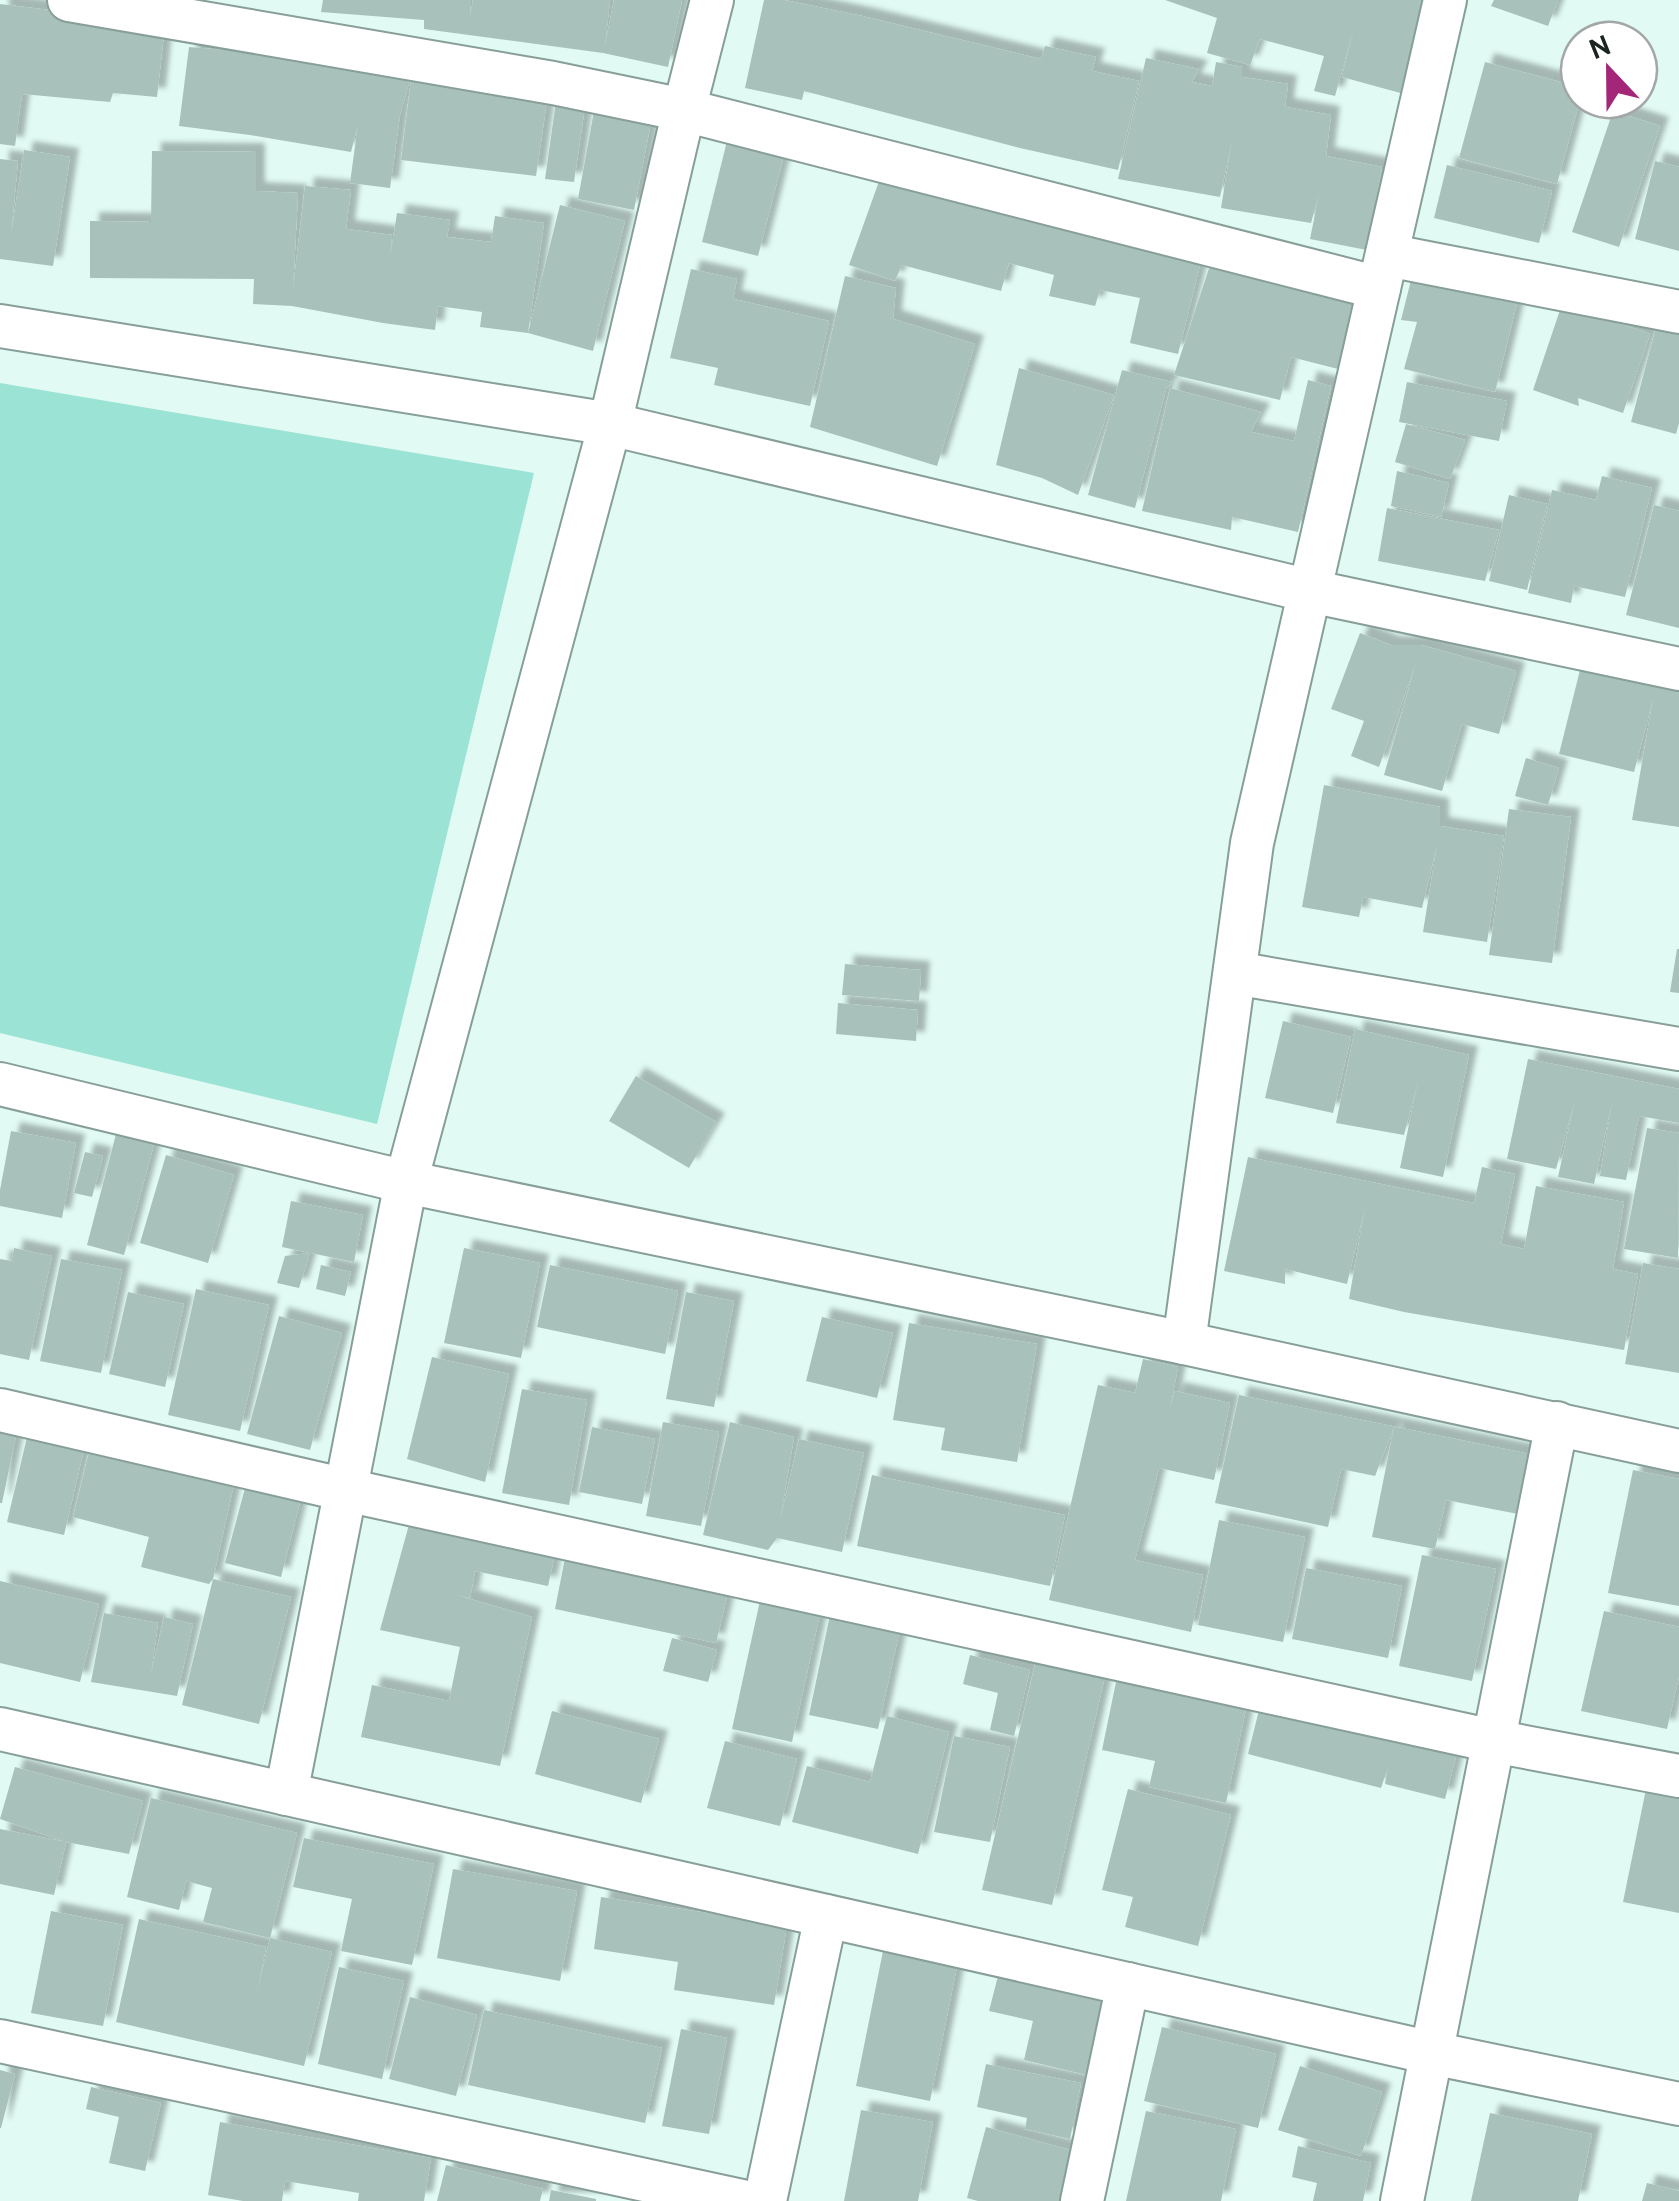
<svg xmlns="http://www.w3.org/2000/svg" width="1679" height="2201" viewBox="0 0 1679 2201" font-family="Cabin,sans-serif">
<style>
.green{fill:#9be3d5}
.building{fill:#a9c1bb;filter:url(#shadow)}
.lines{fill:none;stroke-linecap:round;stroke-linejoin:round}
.street-casing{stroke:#879e99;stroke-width:46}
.street{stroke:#fff;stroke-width:42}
</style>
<defs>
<filter id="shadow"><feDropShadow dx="9" dy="-9" stdDeviation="2.5" flood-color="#0004"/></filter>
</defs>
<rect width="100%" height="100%" fill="#e1faf4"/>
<path class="green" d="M0 383 534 473 377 1124 0 1033Z"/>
<g class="building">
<path d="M323 0H471L470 18 473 0H610L605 45 614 0H682L668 67 603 53 424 29V20L321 12Z"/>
<path d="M764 0H784L862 16 1041 59 1045 46 1096 57 1092 71 1139 81 1118 170 1020 148 804 91 802 100 745 88Z"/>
<path d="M1165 0H1430L1404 94 1342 77 1354 27 1335 96 1314 91 1324 56 1260 39 1250 65 1207 53 1217 18Z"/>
<path d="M1494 0H1558L1548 26 1491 6Z"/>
<path d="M0 4 165 24 157 97 113 93 110 102 22 94 15 146 0 144Z"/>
<path d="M189 47 258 53 412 72 400 115 390 188 350 183 358 124 351 152 250 135 179 126Z"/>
<path d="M1146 58 1199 69 1192 82 1212 86 1216 62 1242 67V77L1288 84 1285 107 1331 115 1326 156 1382 167 1367 250 1310 239 1319 194 1311 223 1221 208 1232 140 1220 197 1118 179Z"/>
<path d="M1485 62 1579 87 1580 100 1557 184 1459 158Z"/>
<path d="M412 72 548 93 536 176 401 160Z"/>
<path d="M557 94 586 99 574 182 545 179Z"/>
<path d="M596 100 653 112 634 210 578 199Z"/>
<path d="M1613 111 1660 126 1619 247 1572 232Z"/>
<path d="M728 137 785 151 758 256 702 242Z"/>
<path d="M24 150 70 157 53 266 0 259V159L18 161 11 235Z"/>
<path d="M152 151 256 152V191L298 193 293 289 305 186 351 190 346 229 392 235 390 258 397 213 450 220 447 237 491 242 495 216 544 223 528 333 560 205 625 221 593 351 528 333 480 327 482 312 438 306 435 330 383 323 292 306 253 304 254 279 90 278V221L151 222Z"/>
<path d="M1655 161 1679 167V251L1635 239Z"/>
<path d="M1447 165 1552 191 1539 243 1434 218Z"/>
<path d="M882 173 1203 253 1178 354 1130 343 1140 298 1100 290 1095 306 1049 296 1054 275 1009 263 1001 291 902 265 895 281 849 265Z"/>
<path d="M1214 253 1367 296 1346 371 1291 357 1280 400 1174 375Z"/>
<path d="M691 269 737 279 733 299 829 321 810 406 714 385 718 368 670 358Z"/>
<path d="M1413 272 1518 299 1495 392 1404 369 1417 322 1401 320Z"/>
<path d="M845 276 896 288 893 319 975 344 937 466 810 427Z"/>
<path d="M1561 307 1605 318 1650 334 1623 413 1578 398 1579 406 1533 390Z"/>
<path d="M1656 327 1679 333V423L1676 434 1631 422Z"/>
<path d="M1019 368 1114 395 1078 495 1042 478 996 465Z"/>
<path d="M1122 370 1172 382 1166 389 1135 508 1088 495Z"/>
<path d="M1308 380 1331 386 1298 532 1232 517 1231 530 1142 511 1170 388 1261 412 1251 432 1294 441Z"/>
<path d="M1407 382 1507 401 1499 441 1399 422Z"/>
<path d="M1406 424 1465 440 1450 479 1395 462Z"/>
<path d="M1397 471 1449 483 1441 517 1391 506Z"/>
<path d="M1602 476 1652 488 1625 597 1574 586 1571 603 1528 593 1552 490 1596 500Z"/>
<path d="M1509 495 1547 504 1527 590 1489 581Z"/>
<path d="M1654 505 1679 511V628L1626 615Z"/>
<path d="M1387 508 1499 530 1485 581 1378 561Z"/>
<path d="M1360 633 1391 645H1421L1516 671 1499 734 1462 724 1442 791 1384 775 1416 663 1379 767 1351 756 1364 721 1331 709Z"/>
<path d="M1580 670 1679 691V827L1632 820 1653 699 1634 772 1559 754Z"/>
<path d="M1526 758 1559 768 1548 805 1515 796Z"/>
<path d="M1324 785 1440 807V826L1504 836 1487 942 1423 932 1437 845 1422 908 1363 897 1359 917 1302 907Z"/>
<path d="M1509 809 1571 817 1552 963 1489 955Z"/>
<path d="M1677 949H1679V993L1670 992Z"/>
<path d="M845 964 921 970 919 1001 842 995Z"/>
<path d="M838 1003 918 1010 916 1041 836 1034Z"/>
<path d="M1283 1021 1351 1037 1333 1113 1265 1098Z"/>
<path d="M1355 1029 1469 1055 1443 1177 1400 1168 1418 1081 1404 1135 1336 1123Z"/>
<path d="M1528 1059 1679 1089V1123L1639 1116 1626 1180 1600 1176 1612 1102 1594 1184 1558 1177 1575 1100 1556 1169 1507 1159Z"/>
<path d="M636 1076 716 1122 689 1168 609 1121Z"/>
<path d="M1647 1128 1679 1133 1678 1258 1624 1249Z"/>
<path d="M11 1131 76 1143 62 1218 0 1206V1190Z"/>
<path d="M116 1134 154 1144 124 1255 87 1245Z"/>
<path d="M85 1152 103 1156 92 1197 74 1193Z"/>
<path d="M166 1155 234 1175 208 1263 140 1243Z"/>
<path d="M1248 1157 1474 1203 1482 1167 1515 1174 1501 1244 1524 1249 1536 1186 1624 1202 1613 1269 1638 1274 1624 1350 1404 1312 1349 1299 1365 1207 1347 1284 1285 1269V1284L1224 1271Z"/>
<path d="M291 1201 363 1215 354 1262 282 1247Z"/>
<path d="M14 1248 52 1256 29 1360 0 1354V1259L12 1261Z"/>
<path d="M464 1248 540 1263 521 1358 444 1343Z"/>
<path d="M310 1253 299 1288 277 1283 285 1256Z"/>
<path d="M61 1259 122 1270 101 1373 40 1361Z"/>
<path d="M1643 1263 1679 1269V1373L1625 1364Z"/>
<path d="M321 1265 351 1272 345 1296 316 1289Z"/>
<path d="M550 1265 678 1291 665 1354 537 1327Z"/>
<path d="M196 1289 269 1305 240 1431 168 1415Z"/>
<path d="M128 1292 184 1304 165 1387 109 1374Z"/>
<path d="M686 1292 734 1301 714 1407 666 1399Z"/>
<path d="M279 1316 342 1333 310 1450 247 1434Z"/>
<path d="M822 1317 893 1333 877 1398 806 1381Z"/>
<path d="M909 1323 1037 1344 1017 1462 941 1450 945 1428 893 1420Z"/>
<path d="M432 1357 509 1374 485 1482 407 1459Z"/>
<path d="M1143 1359 1178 1367 1170 1409 1175 1391 1230 1403 1214 1480 1159 1468 1135 1560 1203 1575 1191 1632 1049 1600 1098 1385 1135 1393Z"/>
<path d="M522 1389 587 1400 569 1505 502 1493Z"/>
<path d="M1239 1395 1530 1454 1518 1514 1446 1500 1435 1549 1372 1537 1394 1427 1375 1476 1341 1469 1328 1527 1215 1503Z"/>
<path d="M663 1422 719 1432 701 1526 646 1516Z"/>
<path d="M730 1422 794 1437 780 1520 799 1439 864 1453 842 1552 777 1538 768 1550 703 1535Z"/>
<path d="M592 1427 655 1439 642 1504 579 1492Z"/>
<path d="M0 1428 17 1431 2 1503H0Z"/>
<path d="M27 1437 84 1449 64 1535 7 1522Z"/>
<path d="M90 1448 234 1484 213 1579 291 1597 259 1724 182 1705 213 1579 209 1584 141 1567 149 1537 73 1517Z"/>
<path d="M1633 1470 1679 1479V1606L1608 1593Z"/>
<path d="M872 1475 1065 1515 1050 1586 857 1546Z"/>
<path d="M245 1488 300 1502 281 1577 225 1563Z"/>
<path d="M413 1510 558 1540 548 1586 475 1571 470 1598 453 1594 532 1617 500 1766 361 1737 372 1685 449 1701 460 1647 380 1630Z"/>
<path d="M1219 1520 1305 1537 1283 1642 1198 1625Z"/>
<path d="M566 1553 729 1588 716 1643 555 1609Z"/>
<path d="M1422 1555 1496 1569 1472 1681 1399 1666Z"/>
<path d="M1306 1568 1402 1586 1388 1658 1292 1639Z"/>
<path d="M0 1581 99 1604 80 1682 0 1663Z"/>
<path d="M761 1596 821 1609 792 1742 732 1729Z"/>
<path d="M831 1610 901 1624 878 1729 809 1715Z"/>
<path d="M1604 1611 1679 1627V1676L1667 1729 1581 1711Z"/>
<path d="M104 1613 158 1623 151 1674 164 1617 193 1624 177 1696 91 1682Z"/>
<path d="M672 1638 717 1650 708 1682 663 1671Z"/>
<path d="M970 1655 1030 1670 1014 1736 990 1730 998 1693 963 1684Z"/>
<path d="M1037 1656 1106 1672 1052 1905 982 1890Z"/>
<path d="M1117 1677 1247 1704 1226 1803 1149 1787 1155 1761 1102 1750Z"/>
<path d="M1261 1702 1457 1753 1445 1799 1385 1784 1388 1767 1381 1788 1248 1754Z"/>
<path d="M552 1711 659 1739 641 1803 535 1774Z"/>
<path d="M887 1716 949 1732 918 1854 792 1822 807 1766 870 1782Z"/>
<path d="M954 1736 1010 1747 990 1842 934 1832Z"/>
<path d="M725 1741 797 1759 780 1826 707 1808Z"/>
<path d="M15 1767 143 1801 129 1854 66 1842 54 1895 0 1884V1829L66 1842 0 1819Z"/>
<path d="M1128 1789 1231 1815 1198 1946 1125 1927 1133 1897 1102 1890Z"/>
<path d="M1646 1789 1679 1795V1913L1623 1902Z"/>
<path d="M151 1798 297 1833 270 1938 203 1922 212 1888 186 1881 179 1910 127 1897Z"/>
<path d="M304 1838 434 1864 412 1965 341 1951 352 1899 293 1887Z"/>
<path d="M453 1869 577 1891 560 1981 437 1958Z"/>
<path d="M601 1897 787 1925 774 2005 674 1990 678 1962 594 1949Z"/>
<path d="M51 1911 123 1925 103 2026 31 2013Z"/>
<path d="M139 1919 266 1947 257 1992 270 1938 332 1952 304 2066 116 2022Z"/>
<path d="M883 1951 957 1966 930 2101 856 2086Z"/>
<path d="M339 1967 404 1981 382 2079 318 2064Z"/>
<path d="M998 1976 1113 2003 1095 2077 1024 2060 1033 2021 989 2011Z"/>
<path d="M410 1997 477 2015 456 2096 389 2079Z"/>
<path d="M484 2010 662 2048 645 2123 468 2085Z"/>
<path d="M1162 2027 1276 2054 1258 2128 1144 2101Z"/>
<path d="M681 2029 727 2038 709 2134 662 2126Z"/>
<path d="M986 2064 1081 2083 1070 2139 1025 2129 1027 2118 977 2107Z"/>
<path d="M1300 2066 1382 2092 1361 2156 1278 2130Z"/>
<path d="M0 2070 15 2074 1 2128H0Z"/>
<path d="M91 2087 161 2103 145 2171 109 2163 119 2117 86 2109Z"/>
<path d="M861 2110 933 2122 918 2201H844Z"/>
<path d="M1146 2111 1236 2129 1221 2201H1126Z"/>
<path d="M1490 2113 1592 2134 1578 2201H1471Z"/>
<path d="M220 2122 431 2158 424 2201H358L359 2193 285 2181 282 2201H243L208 2195Z"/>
<path d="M986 2127 1081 2153 1068 2201H978L967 2198Z"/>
<path d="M1298 2146 1371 2163 1363 2201H1313L1317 2183 1292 2177Z"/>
<path d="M446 2165 543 2189 540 2201H437Z"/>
<path d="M1647 2183 1679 2191V2201H1642Z"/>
<path d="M551 2190 596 2199V2201H549Z"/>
</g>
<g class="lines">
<defs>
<g id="street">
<path d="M69 0 553 83 684 110 1379 288"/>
<path d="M1387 255 1679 312"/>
<path d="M0 326 610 424 1310 591 1679 669"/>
<path d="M1235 973 1679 1049"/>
<path d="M0 1084 406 1182 1184 1343 1679 1451"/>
<path d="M1184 1343 1252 843 1445 0"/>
<path d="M0 1410 346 1490 1493 1741 1679 1776"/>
<path d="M0 1729 1432 2053 1679 2104"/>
<path d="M286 1794 406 1182 610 424 684 110 712 0"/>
<path d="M0 2041 742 2201"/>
<path d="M765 2201 826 1916"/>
<path d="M1082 2201 1128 1984"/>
<path d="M1402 2201 1557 1423"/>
</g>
</defs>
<use href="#street" class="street-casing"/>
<use href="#street" class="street"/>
</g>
<g transform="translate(1609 70) rotate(338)"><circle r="48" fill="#ffffff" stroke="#a3a7a7" stroke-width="2.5"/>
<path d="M0-8L18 38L0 25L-18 38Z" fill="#a42678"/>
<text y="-15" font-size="28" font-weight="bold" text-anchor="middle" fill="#1a2422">N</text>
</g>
</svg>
